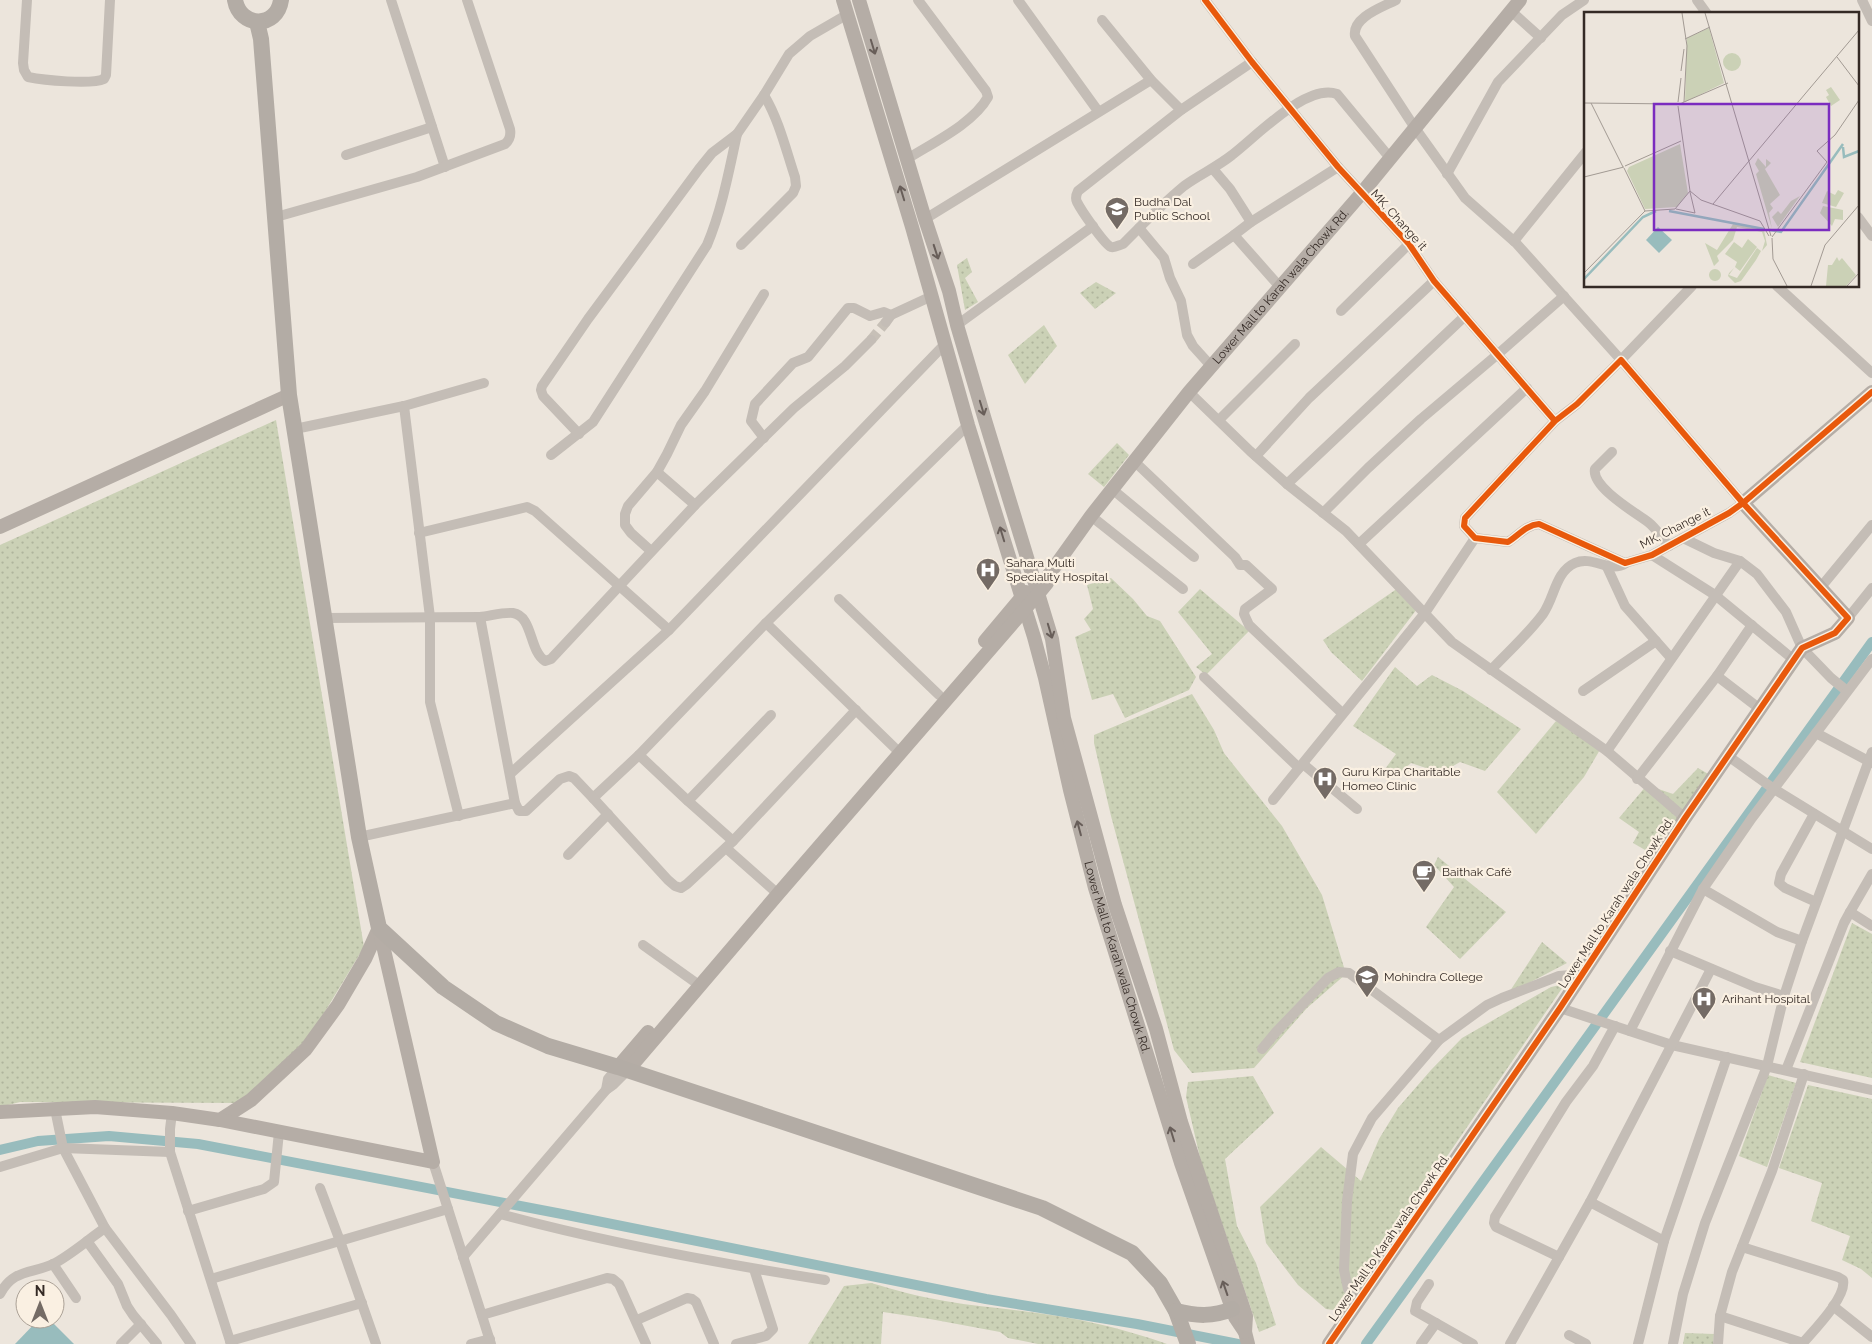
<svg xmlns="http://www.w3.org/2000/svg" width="1872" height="1344" viewBox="0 0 1872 1344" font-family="Raleway,sans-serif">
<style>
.grass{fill:url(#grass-dots)}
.water{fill:#98bcbd}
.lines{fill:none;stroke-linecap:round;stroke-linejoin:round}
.canal{stroke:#98bcbd;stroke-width:10}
.street-tunnel{stroke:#c7c0b7;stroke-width:10;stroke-dasharray:10 5;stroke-linecap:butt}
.street{stroke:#c4bdb6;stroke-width:10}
.secondary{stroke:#b5ada6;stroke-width:14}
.primary{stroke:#b3aca5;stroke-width:16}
.cycleway-casing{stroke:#faf0e2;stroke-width:9}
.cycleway{stroke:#e8590c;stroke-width:6}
.oneway{stroke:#685e59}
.labels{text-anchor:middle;stroke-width:4.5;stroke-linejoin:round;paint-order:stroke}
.poi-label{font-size:12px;fill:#342a25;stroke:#faf0e2;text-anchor:start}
.street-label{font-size:12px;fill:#342a25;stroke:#faf0e2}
.inset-river{fill:none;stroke:#98bcbd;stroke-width:2.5}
.inset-road{fill:none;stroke:#a29a93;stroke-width:1}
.view{fill:#7b2cbf;fill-opacity:0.15;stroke:#7b2cbf;stroke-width:2.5}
.inset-edge{fill:none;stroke:#342a25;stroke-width:2.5}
</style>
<defs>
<pattern id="grass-dots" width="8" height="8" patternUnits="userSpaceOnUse" patternTransform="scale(1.25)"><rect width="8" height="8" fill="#cbd1b6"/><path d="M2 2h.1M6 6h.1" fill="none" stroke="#afb49c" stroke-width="1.8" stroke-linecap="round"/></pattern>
</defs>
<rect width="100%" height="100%" fill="#ece5dc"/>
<g class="grass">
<path d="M967 258 972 272 965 278 978 302 965 310 957 265Z"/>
<path d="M1096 282 1116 293 1095 309 1080 293Z"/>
<path d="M1044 325 1057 346 1025 384 1008 355Z"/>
<path d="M276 420 364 947 306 1043 246 1103 20 1102 0 1107V545Z"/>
<path d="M1117 443 1129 455 1104 487 1088 474Z"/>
<path d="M1111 578 1133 599 1147 616 1160 621 1196 677 1189 690 1125 718 1113 694 1092 700 1075 637 1091 630 1084 619 1093 609 1087 585Z"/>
<path d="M1398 588 1417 609 1362 681 1331 652 1323 640Z"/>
<path d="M1200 589 1249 631 1206 675 1196 667 1212 654 1178 612Z"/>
<path d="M1395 667 1417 686 1432 675 1463 691 1521 729 1485 771 1460 762 1441 773 1411 763 1396 777 1385 769 1396 754 1353 726Z"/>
<path d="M1192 694 1214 730 1224 753 1282 826 1322 895 1346 974 1307 1008 1254 1068 1192 1073 1174 1050 1111 816 1094 743V735Z"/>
<path d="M1556 721 1601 748 1584 777 1536 834 1497 792Z"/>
<path d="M1698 768 1710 775 1652 854 1633 843 1639 832 1619 818 1647 785 1673 794Z"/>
<path d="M1438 857 1506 912 1460 959 1426 927 1454 887 1434 865Z"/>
<path d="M1852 923 1872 934V1078L1800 1062Z"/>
<path d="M1542 942 1567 963 1508 994Z"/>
<path d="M1565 984 1341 1311 1326 1309 1298 1285 1266 1243 1260 1207 1321 1147 1361 1181 1379 1139 1398 1108 1431 1070 1462 1038 1551 987Z"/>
<path d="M1768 1075 1796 1083 1767 1167 1739 1156Z"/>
<path d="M1253 1076 1274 1113 1225 1159 1237 1226 1256 1263 1276 1325 1259 1332 1201 1162 1186 1097 1188 1082Z"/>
<path d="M1808 1085 1872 1099V1278L1861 1269 1842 1260 1850 1236 1811 1221 1822 1183 1779 1168Z"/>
<path d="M871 1283C895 1290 920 1297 945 1301 973 1306 1001 1308 1029 1312 1073 1317 1126 1329 1167 1344H1038L1008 1338 1000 1332 930 1319 883 1312 881 1344H808L844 1286Z"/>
<path d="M1685 1333 1714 1334 1713 1344H1683Z"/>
</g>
<path class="water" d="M39 1319H49L74 1344H15Z"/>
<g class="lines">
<g class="canal">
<path d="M0 1150 38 1141 109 1136 198 1144 562 1214 986 1299 1137 1324 1238 1344"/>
<path d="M1366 1344 1872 642"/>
</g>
<path class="street-tunnel" d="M871 340 886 322"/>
<g class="street">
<path d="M27 0 23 63 24 70 28 77C43 80 91 85 104 79L106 75 110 0"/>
<path d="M391 0 445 167"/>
<path d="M1018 0 1098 111"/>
<path d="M1205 0 1252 62 1338 167 1409 244 1434 281 1555 421 1465 518 1464 526 1475 538 1508 542C1518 536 1526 525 1539 524L1625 563 1652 555 1729 513 1743 503 1621 360 1577 404 1555 421"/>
<path d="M1396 0C1383 7 1352 17 1355 36L1415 128 1465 198 1516 243 1621 360 1692 286"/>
<path d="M1697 0 1707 14"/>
<path d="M1862 0 1872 21"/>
<path d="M1511 11 1541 38"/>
<path d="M1102 20 1151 80 1181 110"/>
<path d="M1252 62 1181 110 1078 191C1076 195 1075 198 1077 202 1081 210 1104 244 1111 247 1115 248 1119 245 1123 244 1143 224 1162 204 1184 186 1199 175 1217 167 1232 155 1256 137 1306 83 1337 94L1390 158"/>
<path d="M346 155 432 127"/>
<path d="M907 159C932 143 973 124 988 97L986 91 918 0"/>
<path d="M1213 169 1230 189 1251 222"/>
<path d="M1447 174 1498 82 1562 15 1584 0"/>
<path d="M276 217 417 177 505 144C510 140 511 135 510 129L467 0"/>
<path d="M1858 217 1872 236"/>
<path d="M925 219 1151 80"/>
<path d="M1139 228 1164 258 1170 278 1181 301 1187 335 1193 346 1211 366"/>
<path d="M1234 235 1251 222 1338 167"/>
<path d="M1514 241 1586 152"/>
<path d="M741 245 793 193 796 186 795 177C786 150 779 120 764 95"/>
<path d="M1193 264 1234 235 1280 287"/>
<path d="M1777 286 1872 373"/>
<path d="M1341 311 1409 244"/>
<path d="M886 322 891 315 932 296"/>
<path d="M957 325 1093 226"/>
<path d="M1189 392 1250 451 1287 484 1346 531 1452 642 1607 751 1685 818"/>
<path d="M404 406 430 617V702L459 816"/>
<path d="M1219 420 1295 344"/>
<path d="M295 429 404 406 484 383"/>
<path d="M579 434 543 396 541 390 542 386 588 319 699 169 712 153 737 134 764 95 789 54 810 36 848 14"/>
<path d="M764 438 751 421 755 404 793 363 808 357 848 308H854L870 316 884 312 891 315"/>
<path d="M1612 452 1595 469C1591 487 1636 513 1648 522 1656 528 1662 538 1669 546"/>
<path d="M551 455 593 422 707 245C722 209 729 171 737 134"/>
<path d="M1256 456 1309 398 1434 281"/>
<path d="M1134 461 1235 557 1240 565H1246L1272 589 1245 609 1244 614 1249 625 1342 713"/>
<path d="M657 472 695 505"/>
<path d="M1287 484 1465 316"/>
<path d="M1112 489 1194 557"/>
<path d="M1323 513 1368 468 1421 419 1498 354 1564 296"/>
<path d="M1091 516 1183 589"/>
<path d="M419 533 527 507 535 511 669 630"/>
<path d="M1683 538 1714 553 1740 561 1757 574 1786 612 1802 648 1831 678 1847 691"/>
<path d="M1359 544 1527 388"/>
<path d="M651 551 631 533 625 525V514L628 506 657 472 667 454 681 425 705 391 764 294"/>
<path d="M1652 555 1715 595 1794 660"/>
<path d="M1607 567 1625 606 1671 658"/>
<path d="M1821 587 1872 525"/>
<path d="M839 599 939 695"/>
<path d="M480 617C490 616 503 612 513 613 533 616 529 651 545 661L551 659 695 505 794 408 845 366 871 340"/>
<path d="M324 618 480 617 515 803"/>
<path d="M1848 618 1872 588"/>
<path d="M766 623 900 753"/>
<path d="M1491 670C1508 652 1529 633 1543 614 1555 597 1555 572 1575 563 1593 555 1609 574 1626 563H1625"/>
<path d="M1717 676 1752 625"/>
<path d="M1204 677 1299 768"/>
<path d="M1583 691 1656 641"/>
<path d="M1816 733 1872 763"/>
<path d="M1607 751 1740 561"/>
<path d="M639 755 688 801 733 841"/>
<path d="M1728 756 1774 789 1872 849"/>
<path d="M1303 764 1357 809"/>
<path d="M510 774 669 630 945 344"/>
<path d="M1637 779 1717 676 1760 709"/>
<path d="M593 798 639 755 766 623 968 425"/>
<path d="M1273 800 1425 613 1475 538"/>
<path d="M688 801 771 715"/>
<path d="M1814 814 1781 874 1779 883 1785 888 1816 902"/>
<path d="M359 837 515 803 519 811H526L560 779 569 776 574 778 593 798 668 880 675 886 681 888 687 884 733 841 856 710"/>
<path d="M726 848 778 894"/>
<path d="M568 855 608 814"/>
<path d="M1703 889 1777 932 1802 941"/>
<path d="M1850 912 1872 874"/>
<path d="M643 945 699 985"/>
<path d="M1670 951 1755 987 1784 996"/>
<path d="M1560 1008 1672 1045 1872 1090"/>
<path d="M1630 1031 1703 889 1752 818 1872 659"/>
<path d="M1262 1049 1276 1032 1328 978 1339 972 1349 973 1439 1040"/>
<path d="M1786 1070 1844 923 1850 912 1872 926"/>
<path d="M606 1090 608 1079 618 1067"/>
<path d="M55 1109 63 1148 105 1228 171 1315 191 1344"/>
<path d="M172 1113 170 1129V1152L231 1344"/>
<path d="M433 1162 491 1344"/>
<path d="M0 1167 63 1148 170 1152"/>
<path d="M320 1188 340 1241 376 1344"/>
<path d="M1590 1202 1664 1241"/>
<path d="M188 1211 264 1189 274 1182 279 1132"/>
<path d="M500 1214C607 1243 716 1263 825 1280"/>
<path d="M87 1241 118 1284 127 1306 133 1315 157 1344"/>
<path d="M1742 1247 1838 1277 1843 1280C1847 1297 1813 1331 1802 1344"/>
<path d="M463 1257 606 1090 613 1085 628 1070"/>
<path d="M1559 1257 1496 1227 1494 1223 1495 1217 1566 1102 1593 1066 1615 1026"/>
<path d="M53 1264 76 1298"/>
<path d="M211 1279 448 1209"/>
<path d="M1429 1284 1417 1302 1415 1311 1473 1344"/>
<path d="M0 1294C13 1269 31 1274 53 1264 68 1257 90 1238 105 1228"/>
<path d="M1361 1299 1353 1295 1348 1289 1344 1270 1347 1201 1353 1154 1372 1118 1439 1040 1487 1005 1502 998 1559 976 1582 974"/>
<path d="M1833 1306 1872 1337"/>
<path d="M482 1315 607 1278 613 1279 619 1284 646 1344"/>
<path d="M1720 1316 1803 1343"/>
<path d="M637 1320 687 1298 692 1299 696 1302 714 1344"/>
<path d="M1569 1335 1586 1344"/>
<path d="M230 1341 362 1303"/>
<path d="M121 1344 141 1324"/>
<path d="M471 1344 490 1339"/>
<path d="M736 1344 766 1336 773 1329 754 1269"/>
<path d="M1421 1344 1436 1323"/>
<path d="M1510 1344 1590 1202 1711 969"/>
<path d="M1638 1344 1664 1241 1727 1057"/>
<path d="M1673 1344 1683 1294 1705 1223 1767 1066 1784 996 1802 941 1872 752"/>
<path d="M1718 1344 1720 1316 1732 1272 1772 1171 1804 1074"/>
</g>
<g class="secondary">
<path id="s1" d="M843 0 912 227 968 425 1034 637 1045 678 1070 790 1095 888 1181 1163 1235 1317 1245 1332 1248 1344"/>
<path d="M859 0 925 219 949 291 957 325 985 420 1052 639 1064 718 1115 905 1156 1029 1181 1122 1246 1316 1245 1332"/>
<path d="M0 527 289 395"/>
<path d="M985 641 1026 592"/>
<path d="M618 1067 648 1032"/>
<path id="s2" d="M628 1070 778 894 1038 594 1047 583 1048 576 1091 516 1189 392 1361 194 1520 0"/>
<path d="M0 1112 95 1107 172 1113 220 1120 251 1100 306 1049 338 1005 365 959 379 928"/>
<path d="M220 1120 433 1162 379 928"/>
<path d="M1329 1344 1560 1008 1685 818 1802 648 1835 633 1848 618 1743 503 1872 392"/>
</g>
<g class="primary">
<path d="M235 0C240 28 277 29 281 0"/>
<path d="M257 22 261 39 289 395 359 837 379 928 443 987 496 1023 548 1046 618 1067 1042 1208 1132 1253 1160 1283 1176 1311 1188 1344"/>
<path d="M1176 1311C1196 1316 1213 1317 1232 1309"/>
</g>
<defs>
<g id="cycleway">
<path d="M1205 0 1252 62 1338 167 1409 244 1434 281 1555 421 1465 518 1464 526 1475 538 1508 542C1518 536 1526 525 1539 524L1625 563 1652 555 1729 513 1743 503 1621 360 1577 404 1555 421"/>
<path d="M1329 1344 1560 1008 1685 818 1802 648 1835 633 1848 618 1743 503 1872 392"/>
</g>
</defs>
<use href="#cycleway" class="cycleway-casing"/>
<use href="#cycleway" class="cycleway"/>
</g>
<defs><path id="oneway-shaft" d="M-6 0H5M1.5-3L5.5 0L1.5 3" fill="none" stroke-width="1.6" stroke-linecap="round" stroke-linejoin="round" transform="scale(1.25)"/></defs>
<g class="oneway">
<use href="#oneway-shaft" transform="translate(873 47) rotate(73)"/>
<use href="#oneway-shaft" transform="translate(902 193) rotate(-107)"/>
<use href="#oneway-shaft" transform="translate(936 252) rotate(72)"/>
<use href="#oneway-shaft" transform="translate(982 408) rotate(73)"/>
<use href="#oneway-shaft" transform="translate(1002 534) rotate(-107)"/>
<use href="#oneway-shaft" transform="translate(1050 631) rotate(73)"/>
<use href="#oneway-shaft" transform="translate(1079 828) rotate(-105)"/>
<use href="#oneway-shaft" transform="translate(1172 1134) rotate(-107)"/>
<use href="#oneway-shaft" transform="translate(1225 1288) rotate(-109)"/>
</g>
<defs>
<symbol id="school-pin" viewBox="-11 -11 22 30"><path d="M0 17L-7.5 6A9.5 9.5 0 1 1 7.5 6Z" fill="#746b65" stroke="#faf0e2"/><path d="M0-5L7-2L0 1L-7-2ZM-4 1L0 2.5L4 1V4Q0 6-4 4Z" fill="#fff"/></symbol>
<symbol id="hospital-pin" viewBox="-11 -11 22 30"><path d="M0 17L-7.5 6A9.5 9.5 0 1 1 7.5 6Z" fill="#746b65" stroke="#faf0e2"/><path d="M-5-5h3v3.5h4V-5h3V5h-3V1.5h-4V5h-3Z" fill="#fff"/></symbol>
<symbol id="cafe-pin" viewBox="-11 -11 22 30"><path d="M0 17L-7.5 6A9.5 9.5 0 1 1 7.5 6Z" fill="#746b65" stroke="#faf0e2"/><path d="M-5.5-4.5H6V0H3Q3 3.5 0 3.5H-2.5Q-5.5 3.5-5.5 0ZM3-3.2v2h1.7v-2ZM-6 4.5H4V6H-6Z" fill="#fff"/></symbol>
<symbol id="university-pin" viewBox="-11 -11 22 30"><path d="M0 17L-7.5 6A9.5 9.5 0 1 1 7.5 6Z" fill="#746b65" stroke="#faf0e2"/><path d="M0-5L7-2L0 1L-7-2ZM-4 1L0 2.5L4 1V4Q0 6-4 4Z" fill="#fff"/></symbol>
</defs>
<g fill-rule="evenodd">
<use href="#school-pin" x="1103" y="195" width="28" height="38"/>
<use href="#hospital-pin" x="974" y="556" width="28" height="38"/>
<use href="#hospital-pin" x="1311" y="765" width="28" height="38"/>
<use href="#cafe-pin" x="1410" y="858" width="28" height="38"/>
<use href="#university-pin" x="1353" y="963" width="28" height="38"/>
<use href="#hospital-pin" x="1690" y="985" width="28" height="38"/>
</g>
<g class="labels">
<g class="poi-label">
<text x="1134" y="206">Budha Dal<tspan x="1134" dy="14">Public School</tspan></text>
<text x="1006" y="567">Sahara Multi<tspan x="1006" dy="14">Speciality Hospital</tspan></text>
<text x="1342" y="776">Guru Kirpa Charitable<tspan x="1342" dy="14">Homeo Clinic</tspan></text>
<text x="1442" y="876">Baithak Café</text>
<text x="1384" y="981">Mohindra College</text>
<text x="1722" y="1003">Arihant Hospital</text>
</g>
<g class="street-label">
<text transform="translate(1399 220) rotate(48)" y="4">MK, Change it</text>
<text dy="4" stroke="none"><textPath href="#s2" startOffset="1021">Lower Mall to Karah wala Chowk Rd.</textPath></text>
<text transform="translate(1675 528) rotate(-27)" y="4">MK, Change it</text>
<text transform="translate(1616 903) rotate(-57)" y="4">Lower Mall to Karah wala Chowk Rd.</text>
<text dy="4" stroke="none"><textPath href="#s1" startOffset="996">Lower Mall to Karah wala Chowk Rd.</textPath></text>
<text transform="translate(1389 1238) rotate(-55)" y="4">Lower Mall to Karah wala Chowk Rd.</text>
</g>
</g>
<g transform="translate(1584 12)">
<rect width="275" height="275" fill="#ece5dc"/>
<path d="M125 16 140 71 101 90 103 26ZM139 50a9 9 0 1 1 18 0a9 9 0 1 1-18 0ZM247 75 256 88 247 94 242 85 245 83 242 78ZM96 132 104 181 93 195 61 197 43 159 45 155ZM174 146 182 155V147L187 151 181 157 196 183 186 192 189 196 185 201 188 217 172 162 175 159 171 152ZM254 178 260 181 252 195 238 191 243 179 251 183ZM216 184 194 215 188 205 194 199 197 202 207 189ZM239 194 259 198V208L251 207 248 214 236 201ZM149 212 180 218 183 233 178 239 181 229 178 220 153 215 149 228 133 244 135 249 130 254 121 231 133 238ZM164 227 173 235 156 259 151 255 153 250 141 242 150 230 158 236ZM253 245 255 249 258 246 272 263 262 274H242L244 253H248ZM125 263a6 6 0 1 1 12 0a6 6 0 1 1-12 0Z" fill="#cbd1b6"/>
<path d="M173 236 177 239 172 248 157 269 151 271 144 264 145 261 150 256 145 263 153 266Z" fill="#cbd1b6"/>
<path d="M74 215 88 228 75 241 62 228Z" fill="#98bcbd"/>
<path class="inset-river" d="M259 135 260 145 275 139M85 199 180 217M186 218 197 220 259 132M0 267 59 205 72 199"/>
<path class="inset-road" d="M121 1 187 224M101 27 126 15M253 45 275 74M97 59 100 37M221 82 275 18M94 90 97 66M100 90 144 71M0 91 92 92M7 91 39 155M96 92 100 90 103 34 98 1M94 94 106 179 117 188 176 209 185 224M41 154 97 129M0 165 40 155M129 192 221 82M92 197 111 201 106 180M61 199 91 197 106 179M188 225 243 150 233 139 251 123 275 88M188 226 189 247 203 274M0 261 61 199 40 156M227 274 241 233 275 193M263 274 275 261"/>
<path class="view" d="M70 92H245V218H70Z"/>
<rect width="275" height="275" class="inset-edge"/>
</g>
<g transform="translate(40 1304)"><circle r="24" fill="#faf0e2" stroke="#aba196"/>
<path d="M0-4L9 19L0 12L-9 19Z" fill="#746b65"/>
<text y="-8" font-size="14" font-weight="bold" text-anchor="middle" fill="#342a25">N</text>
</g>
</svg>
